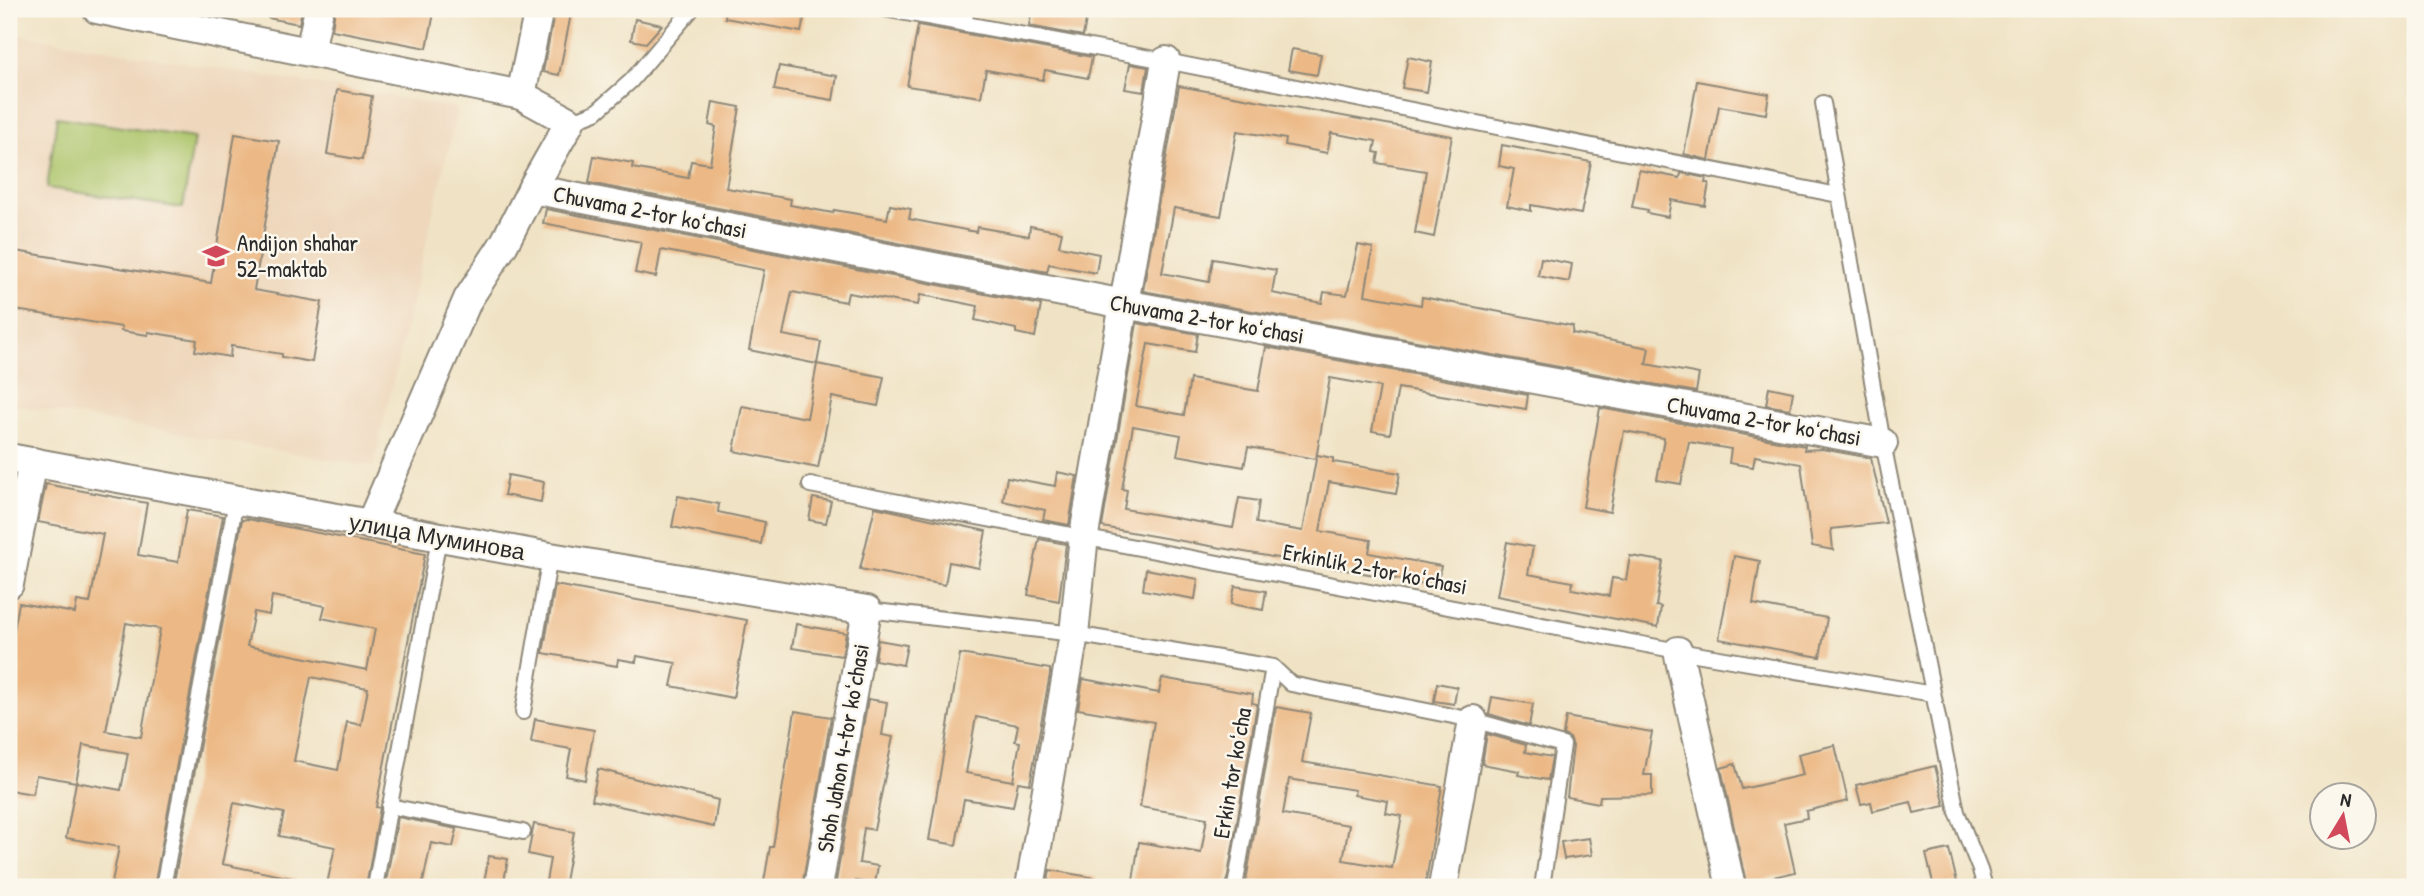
<svg xmlns="http://www.w3.org/2000/svg" width="2424" height="896" viewBox="0 0 2424 896" font-family="'Patrick Hand',sans-serif">
<style>
.built{fill:#eed7bb}
.green{fill:#acc469;stroke:#6c784a;stroke-width:2}
.building{fill:#ecb986;fill-rule:evenodd}
.lines{fill:none;stroke-linecap:round;stroke-linejoin:round}
.service-casing{stroke:#8e8778;stroke-width:18}
.minor-casing{stroke:#8e8778;stroke-width:32}
.service{stroke:#fff;stroke-width:14}
.minor{stroke:#fff;stroke-width:28}
.labels{text-anchor:middle;stroke-width:5;stroke-linejoin:round;paint-order:stroke}
.street-label{font-size:23px;fill:#2b2b2b;stroke:#fbf7ec}
.poi-label{font-size:23px;fill:#2b2b2b;stroke:#fbf7ec;text-anchor:start}
</style>
<rect width="100%" height="100%" fill="#fbf7ec"/>
<filter id="ink" filterUnits="userSpaceOnUse"><feTurbulence type="fractalNoise" baseFrequency=".0143" numOctaves="2"/><feDisplacementMap in="SourceGraphic" scale="14" xChannelSelector="R" yChannelSelector="G"/><feConvolveMatrix kernelMatrix="1 2 1 2 8 2 1 2 1" color-interpolation-filters="sRGB"/></filter>
<filter id="wash" filterUnits="userSpaceOnUse"><feTurbulence type="fractalNoise" baseFrequency=".00686" numOctaves="4" result="noise"/><feDisplacementMap in="SourceGraphic" scale="28" xChannelSelector="R" yChannelSelector="G"/><feGaussianBlur stdDeviation="1.57" result="paint"/><feColorMatrix in="noise" values="0 0 0 0 0 0 0 0 0 0 0 0 0 0 0 0 0 1.4 0 .05"/><feComposite in="paint" operator="in"/></filter>
<g filter="url(#wash)">
<rect width="100%" height="100%" fill="#f0e3c5"/>
<path class="built" d="M9 33 458 108 373 467 9 404Z"/>
<path class="green" d="M57 117 194 138 183 208 47 188Z"/>
<g id="blocks">
<g class="building">
<path d="M269 9H302L299 24 268 18Z"/>
<path d="M335 9H410L434 13 427 48 332 30Z"/>
<path d="M555 9H572L559 75 543 72Z"/>
<path d="M726 9H806L801 32 725 18Z"/>
<path d="M1032 9H1088L1083 36 1029 26Z"/>
<path d="M635 19 662 25 646 43 631 40Z"/>
<path d="M918 25 1092 57 1088 78 1045 70 1043 80 986 70 981 97 907 86Z"/>
<path d="M1292 49 1321 54 1317 75 1288 70Z"/>
<path d="M1408 57 1432 62 1427 92 1402 88Z"/>
<path d="M1130 64 1148 67 1144 92 1125 89Z"/>
<path d="M779 66 837 76 833 100 774 90Z"/>
<path d="M1697 81 1769 94 1766 114 1719 106 1709 160 1684 154Z"/>
<path d="M1179 86 1452 136 1434 237 1415 233 1426 171 1377 163 1379 153 1374 152 1376 141 1331 133 1327 153 1285 145 1286 139 1237 131 1221 216 1174 208 1162 273 1209 282 1213 259 1276 270 1272 293 1322 303 1324 292 1347 295 1358 245 1373 248 1365 295 1421 305 1422 297 1573 326 1572 333 1649 348 1646 364 1699 374 1696 392 1143 291Z"/>
<path d="M337 90 372 96 362 160 327 154Z"/>
<path d="M713 102 740 107 726 188 791 199 790 205 833 213 834 210 887 219 890 205 911 209 909 219 976 232 977 227 1029 236 1030 226 1062 232 1059 246 1099 254 1096 273 1049 264 1047 272 589 183 594 156 633 163 632 168 688 178 691 161 710 164 716 127 709 125Z"/>
<path d="M235 134 279 141 254 290 322 302 312 362 282 357V354L231 346 230 357 195 351 197 340 148 332V335L121 331 122 327 9 309V250L211 283Z"/>
<path d="M1502 145 1591 162 1581 214 1531 205V211L1507 206 1514 169 1499 166Z"/>
<path d="M1639 170 1680 178 1681 173 1706 178 1705 183H1709L1705 206 1671 200 1668 217 1647 213 1648 210 1632 207Z"/>
<path d="M546 209 1041 305 1035 337 1016 333V329L975 320 978 306 933 297 920 295 918 305 848 293 846 302 792 292 783 335 821 342 817 364 749 350 764 270 661 250 656 277 635 273 641 242 543 223Z"/>
<path d="M1541 258 1572 264 1569 282 1538 276Z"/>
<path d="M1137 323 1198 334 1195 352 1148 344 1136 406 1184 415 1190 379 1258 391 1266 347 1528 395 1526 409 1398 388 1390 434 1372 431 1380 387 1330 378 1316 459 1317 455 1333 458V462L1400 473 1396 494 1329 482 1320 531 1371 540 1369 553 1441 566 1437 586 1102 527ZM1133 426 1181 435 1177 455 1244 467 1248 447 1316 459 1303 531 1256 523 1259 501 1239 498 1233 528 1124 509 1127 490 1122 489Z"/>
<path d="M817 364 884 377 878 406 832 397 818 468 734 451 742 406 807 418Z"/>
<path d="M1769 387 1793 392 1790 409 1766 405Z"/>
<path d="M1600 408 1805 446 1804 450 1822 449 1871 458 1886 523 1831 529 1833 550 1812 546 1801 464 1755 456 1753 467 1729 463 1731 449 1689 442 1681 484 1657 480 1664 438 1624 431 1610 512 1583 507Z"/>
<path d="M1057 472 1077 476 1069 525 1043 520 1045 510 1003 501 1007 477 1055 486Z"/>
<path d="M508 475 544 482 541 502 504 495Z"/>
<path d="M46 484 147 503 138 555 178 562 187 510 223 516 154 887H111L119 847 66 838 76 782 36 775 33 794 9 790V657L19 603 75 613 77 601 90 603 103 534 38 522ZM126 623 160 629 141 737 106 731ZM83 745 128 753 121 790 76 782Z"/>
<path d="M678 496 719 504 718 512 765 522 761 544 672 527Z"/>
<path d="M813 498 831 501 826 523 809 520Z"/>
<path d="M875 507 986 531 979 568 949 562 945 585 860 569Z"/>
<path d="M247 519 425 554 376 807 380 808 366 887 327 884 335 847 279 836 284 813 234 803 222 864 297 879 296 887H173L242 520ZM272 596 325 606 322 618 375 629 367 670 247 646 254 612 269 615ZM311 677 368 688 361 725 347 722 338 770 294 761Z"/>
<path d="M1039 539 1066 544 1059 601 1028 595Z"/>
<path d="M1507 542 1533 547 1528 574 1573 582 1572 589 1609 596 1612 578 1626 580 1630 556 1663 561 1656 606 1661 607 1658 627 1497 596Z"/>
<path d="M1734 556 1760 561 1753 604 1827 618 1820 657 1719 639Z"/>
<path d="M1146 569 1198 579 1195 599 1143 590Z"/>
<path d="M555 585 747 620 733 698 671 686 676 663 637 656 636 662 618 659 617 666 543 653Z"/>
<path d="M1235 586 1266 591 1263 610 1231 604Z"/>
<path d="M796 624 846 633 842 656 792 648Z"/>
<path d="M878 640 907 645 903 665 875 660Z"/>
<path d="M960 654 1050 669V674L1030 784 1018 782 1013 807 964 799 956 845 929 840ZM976 717 1018 725 1015 741 1020 742 1013 781 966 773Z"/>
<path d="M1162 678 1253 694 1252 703 1257 704 1226 887H1132L1139 842 1201 853 1207 818 1140 807 1154 722 1078 709 1083 679 1159 693Z"/>
<path d="M1437 683 1457 687 1454 704 1434 701Z"/>
<path d="M1492 697 1533 704 1529 726 1489 714Z"/>
<path d="M868 699 887 702 882 735 893 737 874 830 864 828 859 863 878 866 875 884 856 881 855 887H835Z"/>
<path d="M1276 707 1311 713 1302 762 1442 786 1425 887H1245ZM1289 779 1355 790 1354 795 1388 801 1386 813 1402 816 1392 868 1343 860 1349 825 1283 814Z"/>
<path d="M795 711 831 717 802 887H763L770 847H773Z"/>
<path d="M1566 717 1652 732 1644 775H1652V795L1600 796 1599 803 1567 797 1573 746 1570 738 1563 735Z"/>
<path d="M535 719 594 730 585 780 566 776 571 749 531 742Z"/>
<path d="M1487 734 1526 745 1525 752 1552 757 1548 780 1518 775 1519 771 1482 764Z"/>
<path d="M1835 745 1848 801 1806 811 1807 818 1784 823 1795 872 1761 880 1763 887H1747L1721 768 1735 764 1742 789 1803 775 1798 754Z"/>
<path d="M1935 766 1945 806 1914 813 1911 802 1873 811 1871 802 1861 804 1856 785Z"/>
<path d="M598 769 718 800 714 827 592 800Z"/>
<path d="M398 817 457 829 453 847 431 843 422 887H385Z"/>
<path d="M534 824 574 832 564 887H545L550 859 528 854Z"/>
<path d="M1589 838 1592 855 1564 859 1561 842Z"/>
<path d="M1949 849 1957 882 1934 887 1926 854Z"/>
<path d="M489 856 508 859 503 887H483Z"/>
<path d="M1050 870 1096 878 1095 887H1047Z"/>
</g>
</g>
</g>
<g filter="url(#ink)">
<use href="#blocks" fill-opacity="0" stroke="#8e8778" stroke-width="2"/>
<g class="lines">
<defs>
<g id="service">
<path d="M884 9 1166 61 1838 195"/>
<path d="M964 24 967 9"/>
<path d="M1823 103 1883 443 1957 812 1980 870 1985 887"/>
<path d="M570 122 596 112 631 81 692 9"/>
<path d="M810 485 1678 651 1933 694"/>
<path d="M867 610 1074 634 1273 667 1291 684 1473 720 1563 745 1542 887"/>
<path d="M523 712 550 557"/>
<path d="M389 806 523 832"/>
<path d="M163 887 236 501"/>
<path d="M375 887 439 538"/>
<path d="M1235 887 1273 667"/>
</g>
<g id="minor">
<path d="M97 9 521 95 570 122 532 189 504 244 468 299 370 525"/>
<path d="M310 51 319 9"/>
<path d="M521 95 539 9"/>
<path d="M532 189 1124 304 1883 443"/>
<path d="M9 458 550 557 867 610 818 887"/>
<path d="M9 584 33 462"/>
<path d="M1678 651 1731 887"/>
<path d="M1030 887 1074 634 1084 535 1166 61"/>
<path d="M1443 887 1473 720"/>
</g>
</defs>
<use href="#service" class="service-casing"/>
<use href="#minor" class="minor-casing"/>
<use href="#service" class="service"/>
<use href="#minor" class="minor"/>
</g>
</g>
<defs>
<symbol id="school-bare" viewBox="-9 -9 18 18"><path d="M0-5L7-2L0 1L-7-2ZM-4 1L0 2.5L4 1V4Q0 6-4 4Z" fill="#d1495b" stroke="#fbf7ec" stroke-width="2.5" paint-order="stroke"/></symbol>
</defs>
<g fill-rule="evenodd">
<use href="#school-bare" x="197" y="237" width="38" height="38"/>
</g>
<g class="labels">
<g class="street-label">
<text transform="translate(650 212) rotate(11)" y="8">Chuvama 2-tor koʻchasi</text>
<text transform="translate(1207 319) rotate(10)" y="8">Chuvama 2-tor koʻchasi</text>
<text transform="translate(1764 421) rotate(10)" y="8">Chuvama 2-tor koʻchasi</text>
<text transform="translate(437 537) rotate(10)" y="8">улица Муминова</text>
<text transform="translate(1375 569) rotate(11)" y="8">Erkinlik 2-tor koʻchasi</text>
<text transform="translate(843 748) rotate(-80)" y="8">Shoh Jahon 4-tor koʻchasi</text>
<text transform="translate(1232 773) rotate(-80)" y="8">Erkin tor koʻcha</text>
</g>
<g class="poi-label">
<text x="237" y="251">Andijon shahar<tspan x="237" dy="26">52-maktab</tspan></text>
</g>
</g>
<rect width="2424" height="896" fill="none" stroke="#fbf7ec" stroke-width="35"/>
<g transform="translate(2343 816) rotate(10)"><circle r="33" fill="#fbf7ec" stroke="#a8a59f" stroke-width="2"/>
<path d="M0-5L12 26L0 18L-12 26Z" fill="#d1495b"/>
<text y="-10" font-size="19" font-weight="bold" text-anchor="middle" fill="#2b2b2b">N</text>
</g>
</svg>
